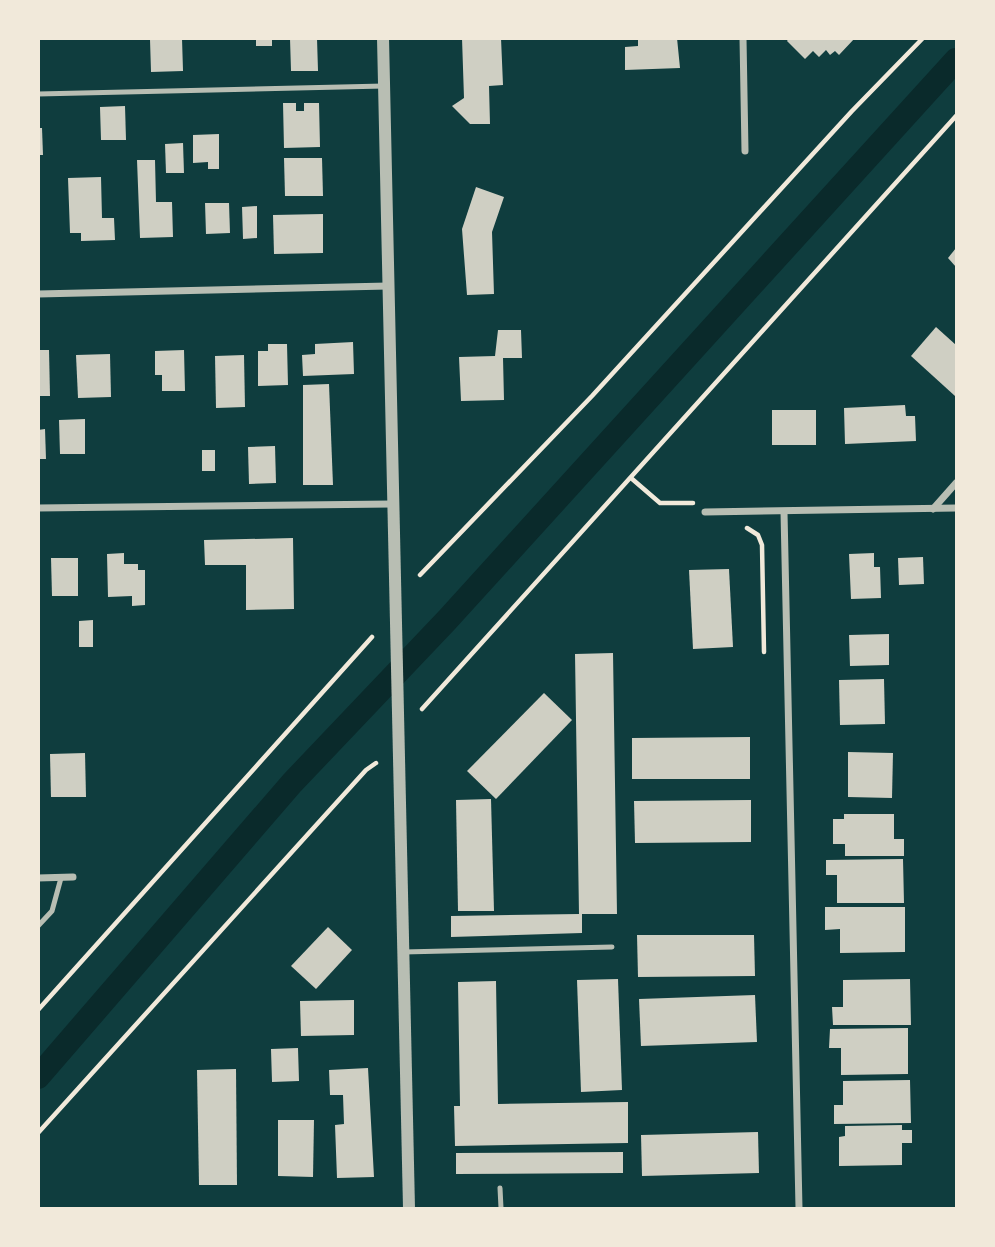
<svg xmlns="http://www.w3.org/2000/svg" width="995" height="1247" viewBox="0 0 995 1247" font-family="Signika,sans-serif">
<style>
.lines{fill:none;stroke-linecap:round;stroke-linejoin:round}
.canal{stroke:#0a2a2b;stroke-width:24}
.building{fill:#cfcfc3}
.path{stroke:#f1e9da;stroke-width:4.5}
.service{stroke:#b8beb3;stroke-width:5}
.minor{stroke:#b8beb3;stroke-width:7}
.tertiary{stroke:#b8beb3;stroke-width:12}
</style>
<rect width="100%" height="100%" fill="#0f3d3e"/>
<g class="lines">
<path class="canal" d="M38 1077 292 783 447 620 956 60"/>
</g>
<g class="building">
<rect x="256" y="38" width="16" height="8"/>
<path d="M290 38H317L318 71H291Z"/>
<path d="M462 38H501L503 85 489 86 490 124H470L452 106 464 98Z"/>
<path d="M638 38H677L680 68 625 70V47L638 46Z"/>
<path d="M789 38H855L839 55 835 51 830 55 826 50 819 57 813 51 805 59 787 41Z"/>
<path d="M182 39 183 71 151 72 150 40Z"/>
<path d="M283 103H296V111H304V103H319L320 147 284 148Z"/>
<path d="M125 106 126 140H101L100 107Z"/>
<path d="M38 128H42L43 155H38Z"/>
<path d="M219 134V169H208V162L193 163V135Z"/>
<path d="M183 143 184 173H166L165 144Z"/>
<path d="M284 158H322L323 196H285Z"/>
<path d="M137 160H155L156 202H172L173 237 140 238Z"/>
<path d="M101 177 102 218H114L115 240 81 241V233H70L68 178Z"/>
<path d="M476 187 504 197 492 232 494 294 467 295 462 229Z"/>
<path d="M205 203H229L230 233 206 234Z"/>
<path d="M257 206V238L243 239 242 207Z"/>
<path d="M323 214V253L274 254 273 215Z"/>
<path d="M956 248V267L948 258Z"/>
<path d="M936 327 956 345 955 396 911 356Z"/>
<path d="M498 330H521L522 358H503L504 400 461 401 459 357 495 356Z"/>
<path d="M353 342 354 374 303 376 302 355 315 354V344Z"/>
<path d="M268 344H287L288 385 258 386V351H268Z"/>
<path d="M38 350H49L50 396H38Z"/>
<path d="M184 350 185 391H162V375H155V351Z"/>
<path d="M110 354 111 397 78 398 76 355Z"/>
<path d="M244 355 245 407 216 408 215 356Z"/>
<path d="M329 384 333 485H303V385Z"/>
<path d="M905 405 906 416H915L916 441 845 444 844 408Z"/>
<rect x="772" y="410" width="44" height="35"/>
<path d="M85 419V454H60L59 420Z"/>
<path d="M45 429 46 459H38V430Z"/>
<path d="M275 446 276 483 249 484 248 447Z"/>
<rect x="202" y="450" width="13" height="21"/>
<path d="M293 538 294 609 246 610V565H205L204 540Z"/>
<path d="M124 553V564H138V570H145V605L132 606V596L108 597 107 554Z"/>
<path d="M874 553V567H880L881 598 851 599 849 554Z"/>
<path d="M923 557 924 584 899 585 898 558Z"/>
<path d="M51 558H78V596H52Z"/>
<path d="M729 569 733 647 693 649 689 570Z"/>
<path d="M93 620V647H79V621Z"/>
<path d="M889 634V665L850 666 849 635Z"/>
<path d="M613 653 617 914H582V933L451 937V916L579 914 575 654Z"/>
<path d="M884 679 885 724 840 725 839 680Z"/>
<path d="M544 693 572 720 496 799 467 771Z"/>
<path d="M750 737V779H632V738Z"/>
<path d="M848 752 893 753 892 798 848 797Z"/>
<path d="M85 753 86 797H51L50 754Z"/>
<path d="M491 799 494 911H458L456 800Z"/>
<path d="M751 800V842L635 843 634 801Z"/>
<path d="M844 814H894V839H904V856H845V844H833V819H844Z"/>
<path d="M903 859 904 903H837V875H826V860Z"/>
<path d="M825 907H905V952L840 953V929L825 930Z"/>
<path d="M328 927 352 950 316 989 291 966Z"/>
<path d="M637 935H754L755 976 638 977Z"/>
<path d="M618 979 622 1090 581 1092 577 980Z"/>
<path d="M910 979 911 1025H833L832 1007H843V980Z"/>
<path d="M496 981 498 1104 628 1102V1143L455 1146 454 1106H460L458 982Z"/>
<path d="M755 995 757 1042 641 1046 639 999Z"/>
<path d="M354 1000V1035L301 1036 300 1001Z"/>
<path d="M908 1028V1074L841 1075V1048H829L830 1029Z"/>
<path d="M298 1048 299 1081 272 1082 271 1049Z"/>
<path d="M368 1068 374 1177 337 1178 335 1125 344 1124 343 1095H330L329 1070Z"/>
<path d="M236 1069 237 1185H199L197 1070Z"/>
<path d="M910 1080 911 1123 834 1124V1105H843V1081Z"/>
<path d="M278 1120H314L313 1177 278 1176Z"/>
<path d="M902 1125V1130H912V1143H902V1165L839 1166V1137L845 1136V1126Z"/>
<path d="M758 1132 759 1173 642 1176 641 1135Z"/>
<path d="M623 1152V1173L456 1174V1153Z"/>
</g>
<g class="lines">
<g class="path">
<path d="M631 478 660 503H693"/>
<path d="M747 528 758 535 762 545 764 652"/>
<path d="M420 575 592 396 852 111 923 38"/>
<path d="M422 709 956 116"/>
<path d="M38 1010 372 637"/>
<path d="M38 1133 366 770 376 763"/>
</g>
<g class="service">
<path d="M38 94 384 86"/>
<path d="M38 926 52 911 61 878"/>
<path d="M403 952 612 947"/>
<path d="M500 1188 501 1208"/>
</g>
<g class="minor">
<path d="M743 38 745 151"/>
<path d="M38 294 388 286"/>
<path d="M38 508 392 504"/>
<path d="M933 509 956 483"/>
<path d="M705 512 956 508"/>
<path d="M784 512 799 1208"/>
<path d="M38 878 73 877"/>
</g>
<path class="tertiary" d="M383 38 409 1208"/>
</g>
<rect width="995" height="1247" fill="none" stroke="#f1e9da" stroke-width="80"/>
</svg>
